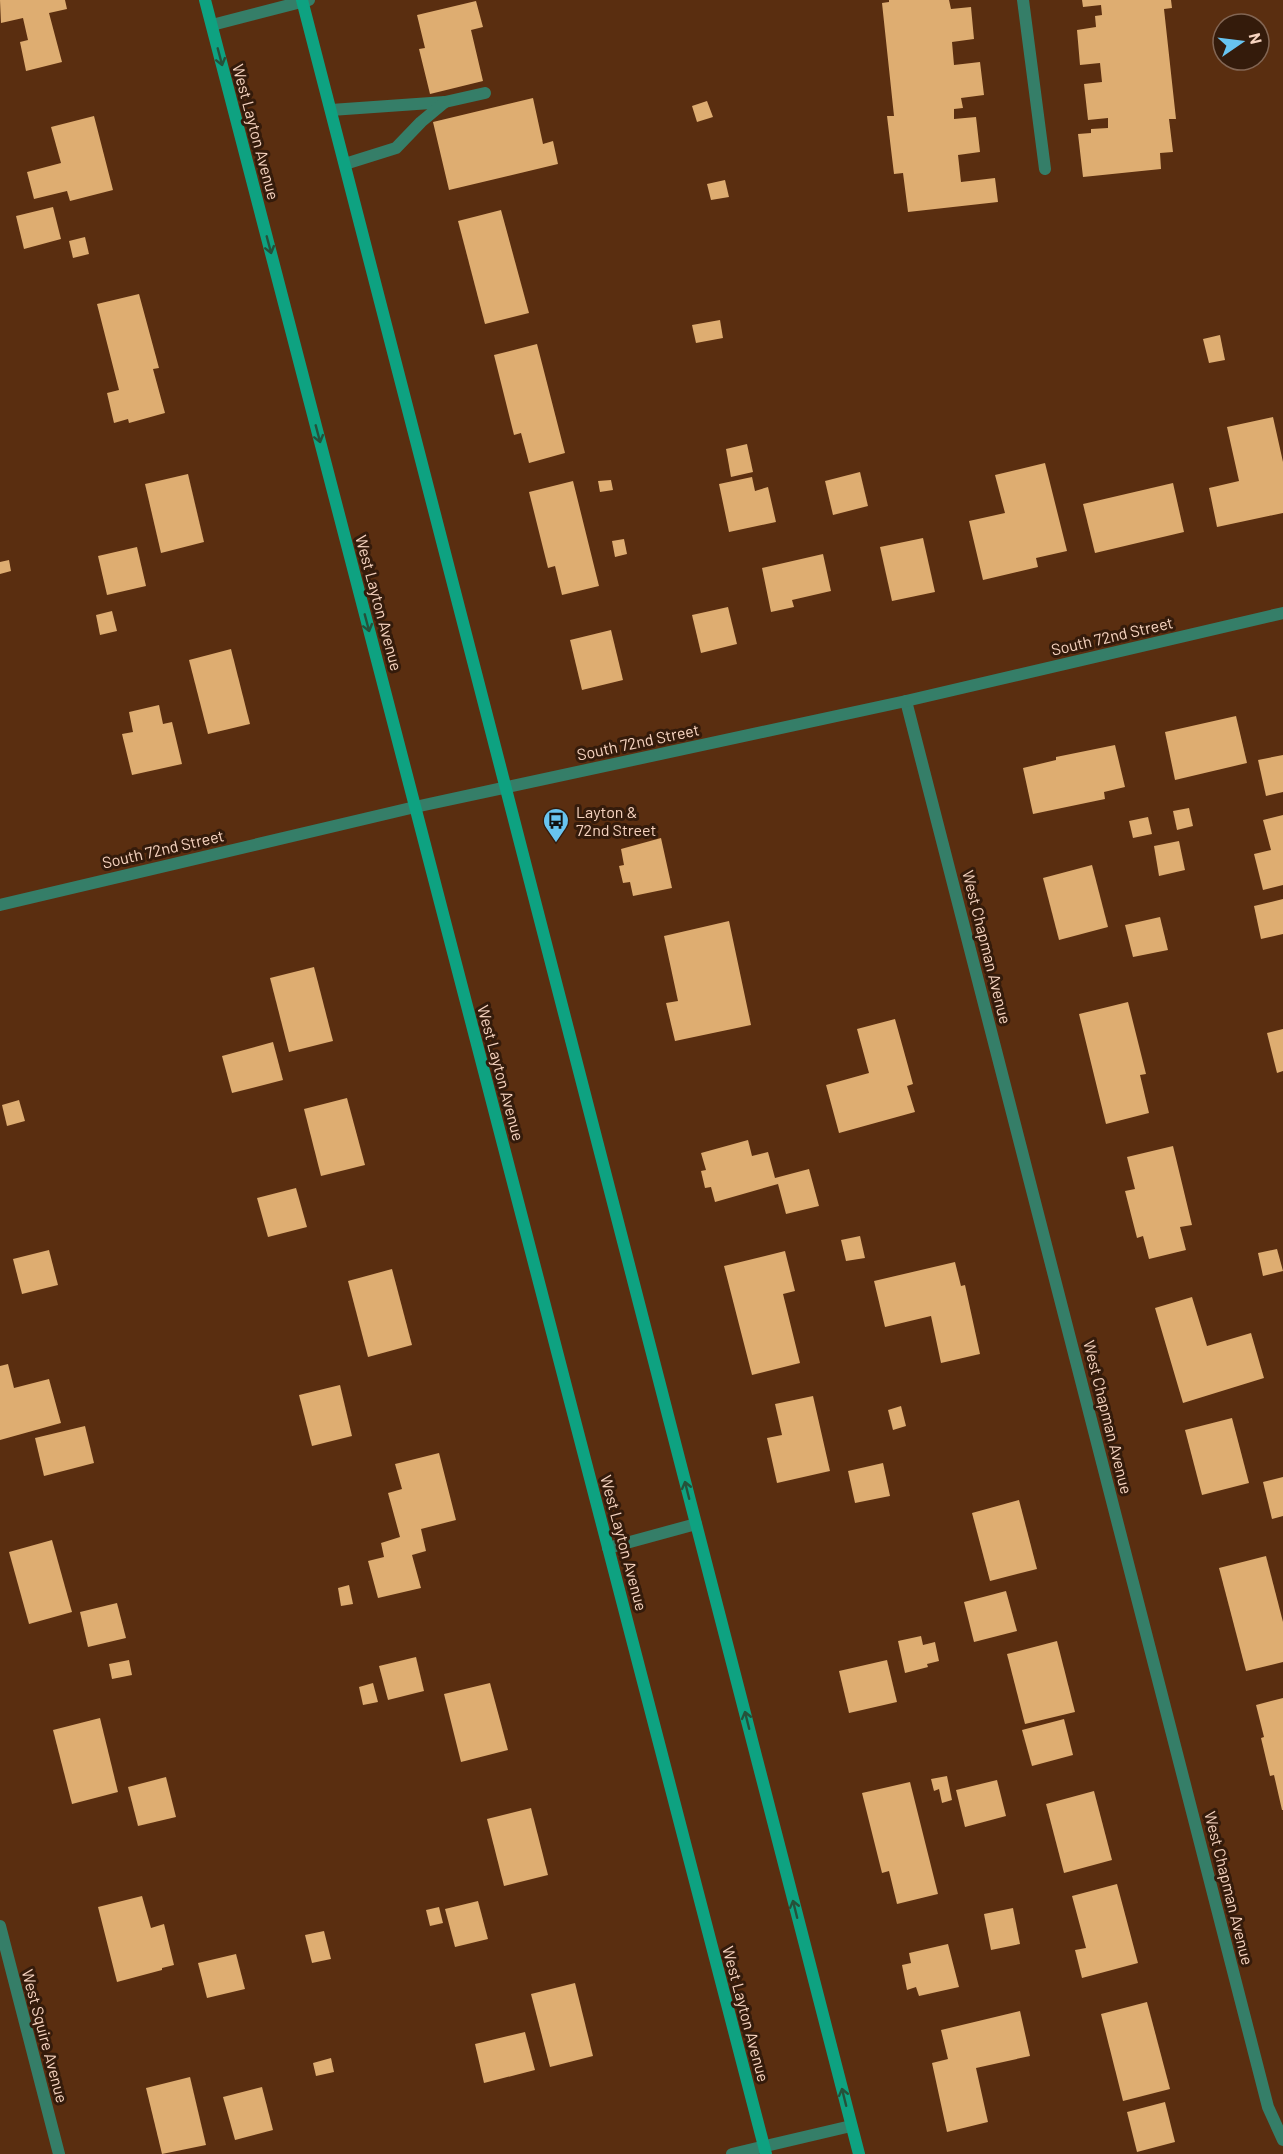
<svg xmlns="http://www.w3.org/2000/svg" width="1283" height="2154" viewBox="0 0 1283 2154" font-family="Barlow,sans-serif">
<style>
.building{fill:#dead71}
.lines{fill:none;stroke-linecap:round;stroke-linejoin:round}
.lane{stroke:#357e68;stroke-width:12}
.street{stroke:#357e68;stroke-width:12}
.secondary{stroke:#0ea281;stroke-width:12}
.oneway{stroke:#25513a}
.labels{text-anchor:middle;stroke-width:6;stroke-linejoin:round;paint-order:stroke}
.street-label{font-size:16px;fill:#f7d4c0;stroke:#341b0b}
.poi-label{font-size:16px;fill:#f7d4c0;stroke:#341b0b;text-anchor:start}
</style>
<rect width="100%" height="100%" fill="#5a2e10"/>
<g class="building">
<path d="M0 0H65L67 9 49 13 62 62 26 71 20 42 28 40 23 18 1 23Z"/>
<path d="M889 0H949L951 9 971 7 974 39 952 42 954 65 980 62 984 95 961 98 963 108 954 109V119L976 117 980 152 958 155 961 182 995 178 998 202 908 212 903 173 894 174 887 116H894L882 3 889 2Z"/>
<path d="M1082 0H1171L1172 8 1164 9 1176 119H1169L1173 152 1160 153 1161 169 1083 177 1078 134 1091 133V129L1108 128V118L1088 120 1084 84 1102 82 1100 63 1080 65 1077 30 1096 27 1095 16 1102 15 1101 5 1083 7Z"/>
<path d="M476 1 483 27 471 30 483 81 430 94 419 49 425 48 417 15Z"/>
<path d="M533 98 543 144 553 141 558 164 449 190 433 122Z"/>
<path d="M707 101 713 117 697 122 692 106Z"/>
<path d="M94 116 113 190 70 201 67 191 34 199 27 172 61 163 51 127Z"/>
<path d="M725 180 729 197 711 200 707 184Z"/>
<path d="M53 207 61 239 24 249 16 216Z"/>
<path d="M501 210 529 313 485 324 458 221Z"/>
<path d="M85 237 89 254 73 258 69 241Z"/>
<path d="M139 294 159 368 153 369 165 413 129 423 128 419 114 423 107 393 119 390 97 304Z"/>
<path d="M720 320 723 338 696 343 692 325Z"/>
<path d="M1220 335 1225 360 1209 363 1203 339Z"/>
<path d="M537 344 565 453 529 463 521 433 514 435 494 355Z"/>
<path d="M1273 417 1283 462V513L1217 527 1209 488 1239 481 1227 427Z"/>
<path d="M747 444 753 472 731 477 726 449Z"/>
<path d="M1045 463 1067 551 1036 558 1038 567 983 580 969 521 1005 513 995 475Z"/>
<path d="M860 472 868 506 833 515 825 481Z"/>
<path d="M188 474 204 542 161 553 145 484Z"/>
<path d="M752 477 755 491 768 487 776 522 729 532 719 484Z"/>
<path d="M611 480 613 490 600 492 598 481Z"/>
<path d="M573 481 599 586 562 595 555 566 548 568 529 492Z"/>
<path d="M1173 483 1184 532 1095 553 1083 504Z"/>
<path d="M923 538 935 592 892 601 880 547Z"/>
<path d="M624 539 627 554 615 557 612 541Z"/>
<path d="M137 547 146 586 107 595 98 556Z"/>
<path d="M823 554 831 591 792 600 794 607 771 612 762 568Z"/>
<path d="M9 560 11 571 0 574V562Z"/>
<path d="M728 607 737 644 701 653 692 615Z"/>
<path d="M112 611 117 631 100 635 96 615Z"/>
<path d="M611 630 623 680 582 690 570 640Z"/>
<path d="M231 649 250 724 208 734 189 660Z"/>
<path d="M159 705 163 724 172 722 182 764 132 775 122 734 133 732 129 712Z"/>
<path d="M1236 716 1247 763 1175 780 1165 732Z"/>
<path d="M1115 745 1125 787 1104 792 1105 799 1033 814 1023 768 1056 760V757Z"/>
<path d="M1283 755V792L1266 796 1258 760Z"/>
<path d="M1189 808 1193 826 1177 830 1173 811Z"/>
<path d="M1283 815V885L1263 890 1254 854 1271 850 1263 820Z"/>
<path d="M1148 817 1152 834 1133 838 1129 821Z"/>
<path d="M661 838 672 888 633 896 630 882 623 883 619 866 624 865 621 849Z"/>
<path d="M1179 841 1185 870 1159 876 1154 846Z"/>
<path d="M1092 865 1108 927 1059 940 1043 878Z"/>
<path d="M1283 899V934L1261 939 1254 906Z"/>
<path d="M1160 917 1168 950 1133 957 1125 925Z"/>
<path d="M729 921 751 1025 675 1041 666 1003 678 1001 664 936Z"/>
<path d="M314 967 333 1041 289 1052 270 978Z"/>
<path d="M1128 1002 1146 1074 1140 1075 1149 1113 1106 1124 1079 1014Z"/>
<path d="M895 1019 913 1084 907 1086 915 1112 839 1133 826 1085 869 1073 857 1029Z"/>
<path d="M1283 1029V1071L1277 1073 1267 1033Z"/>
<path d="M273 1042 283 1080 232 1093 222 1056Z"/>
<path d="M347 1098 365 1165 321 1176 304 1109Z"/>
<path d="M19 1100 25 1121 7 1126 2 1105Z"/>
<path d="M748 1140 752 1156 768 1152 775 1178 809 1169 819 1206 786 1214 778 1184 715 1202 711 1187 705 1188 701 1171 706 1170 701 1153Z"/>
<path d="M1173 1146 1192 1225 1180 1227 1186 1250 1149 1259 1143 1236 1137 1238 1125 1191 1135 1189 1127 1157Z"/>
<path d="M296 1188 307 1227 268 1237 257 1198Z"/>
<path d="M860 1236 865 1258 846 1261 841 1240Z"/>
<path d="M1277 1249 1283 1271 1263 1276 1258 1253Z"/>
<path d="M49 1250 58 1285 22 1294 13 1259Z"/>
<path d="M785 1251 795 1291 783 1294 800 1363 752 1375 724 1266Z"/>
<path d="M955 1262 961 1286 965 1285 980 1354 941 1363 931 1316 885 1327 874 1281Z"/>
<path d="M392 1269 412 1345 368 1357 348 1281Z"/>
<path d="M1192 1297 1207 1346 1251 1333 1264 1378 1183 1403 1155 1308Z"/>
<path d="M8 1364 14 1388 49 1379 61 1423 0 1440V1366Z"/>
<path d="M340 1385 352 1436 312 1446 299 1395Z"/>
<path d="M813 1396 830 1471 777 1483 767 1438 782 1435 775 1404Z"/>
<path d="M901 1406 906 1426 893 1430 888 1410Z"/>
<path d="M1232 1418 1249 1483 1202 1495 1185 1430Z"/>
<path d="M85 1426 94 1463 44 1476 35 1438Z"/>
<path d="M439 1453 456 1520 421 1529 426 1551 412 1555 421 1588 378 1598 368 1561 384 1557 381 1543 400 1537 388 1493 402 1489 395 1464Z"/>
<path d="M883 1463 890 1496 855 1503 848 1471Z"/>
<path d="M1283 1477V1516L1272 1519 1263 1482Z"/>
<path d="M1019 1500 1037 1569 990 1581 972 1513Z"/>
<path d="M52 1540 72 1612 29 1624 9 1552Z"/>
<path d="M1266 1556 1283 1622V1662L1246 1671 1219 1568Z"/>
<path d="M349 1585 353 1604 341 1606 338 1588Z"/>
<path d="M1006 1591 1017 1631 974 1642 964 1602Z"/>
<path d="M117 1603 126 1638 88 1647 80 1612Z"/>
<path d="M921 1636 923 1645 935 1642 939 1661 927 1664 928 1667 905 1673 898 1641Z"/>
<path d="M1057 1641 1075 1712 1025 1724 1007 1654Z"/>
<path d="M416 1657 424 1691 388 1700 379 1666Z"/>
<path d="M129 1660 132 1675 112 1679 109 1664Z"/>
<path d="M887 1660 897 1702 849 1713 839 1671Z"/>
<path d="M373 1683 378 1702 363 1705 359 1687Z"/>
<path d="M490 1683 508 1750 461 1762 444 1694Z"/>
<path d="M1283 1698V1810H1282L1274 1775 1270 1776 1261 1738 1264 1737 1256 1705Z"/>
<path d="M100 1718 118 1792 72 1804 53 1730Z"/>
<path d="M1064 1719 1073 1755 1032 1766 1022 1730Z"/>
<path d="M947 1776 952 1800 942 1803 939 1789 934 1791 931 1779Z"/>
<path d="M166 1777 176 1817 138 1826 128 1787Z"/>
<path d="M997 1780 1006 1816 965 1827 956 1790Z"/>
<path d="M910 1782 938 1894 897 1904 889 1871 882 1873 862 1793Z"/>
<path d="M1094 1791 1112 1860 1064 1873 1046 1804Z"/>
<path d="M531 1808 548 1875 504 1886 487 1819Z"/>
<path d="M1117 1884 1138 1963 1082 1978 1075 1950 1086 1948 1072 1896Z"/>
<path d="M142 1896 151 1928 164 1924 174 1965 162 1968V1970L117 1982 98 1907Z"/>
<path d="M478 1901 488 1939 455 1947 445 1909Z"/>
<path d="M439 1907 443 1923 430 1926 426 1910Z"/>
<path d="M1013 1908 1020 1944 991 1950 984 1914Z"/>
<path d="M324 1931 331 1959 312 1963 305 1935Z"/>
<path d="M948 1944 959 1987 919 1996 916 1987 907 1990 902 1965 911 1963 909 1953Z"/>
<path d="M236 1954 245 1989 207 1998 198 1963Z"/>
<path d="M575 1983 593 2056 550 2067 531 1994Z"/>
<path d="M1147 2002 1170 2089 1123 2101 1101 2014Z"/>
<path d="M1020 2011 1030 2056 976 2068 988 2122 947 2132 932 2063 948 2059 941 2030Z"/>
<path d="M525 2032 535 2070 484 2083 475 2044Z"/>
<path d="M331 2058 334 2072 316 2076 313 2063Z"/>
<path d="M190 2077 206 2145 162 2154 146 2088Z"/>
<path d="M262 2087 273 2130 235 2140 223 2097Z"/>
<path d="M1165 2102 1175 2142 1137 2152 1127 2112Z"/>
</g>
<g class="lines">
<g class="lane">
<path d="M1023 0 1045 169"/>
<path d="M212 25 309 0"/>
<path d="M331 110 445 102 485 93"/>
<path d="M345 164 396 148 421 122 445 102"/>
<path d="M608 1548 696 1524"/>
</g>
<g class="street">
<path d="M906 701 1268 2107 1283 2140"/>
<path d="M0 905 415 807 906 701 1283 613"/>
<path d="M0 1926 59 2154"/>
<path d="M732 2154 851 2126"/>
</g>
<g class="secondary">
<path d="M205 0 766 2154"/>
<path d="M302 0 859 2154"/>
</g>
</g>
<defs><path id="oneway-shaft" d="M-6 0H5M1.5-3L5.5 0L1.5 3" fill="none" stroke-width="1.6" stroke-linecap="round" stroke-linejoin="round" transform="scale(1.5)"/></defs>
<g class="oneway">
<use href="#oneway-shaft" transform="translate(220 57) rotate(75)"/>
<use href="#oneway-shaft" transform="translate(269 245) rotate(75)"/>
<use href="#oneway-shaft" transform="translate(318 434) rotate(75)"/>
<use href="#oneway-shaft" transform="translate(367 623) rotate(75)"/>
<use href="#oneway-shaft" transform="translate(687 1490) rotate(-104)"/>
<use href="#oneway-shaft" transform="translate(747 1720) rotate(-104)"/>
<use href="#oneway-shaft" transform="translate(795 1909) rotate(-104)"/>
<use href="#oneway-shaft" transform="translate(844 2097) rotate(-104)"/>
</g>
<defs>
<symbol id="bus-pin" viewBox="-11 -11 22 30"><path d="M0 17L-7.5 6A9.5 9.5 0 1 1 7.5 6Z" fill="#68c4f0" stroke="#341b0b"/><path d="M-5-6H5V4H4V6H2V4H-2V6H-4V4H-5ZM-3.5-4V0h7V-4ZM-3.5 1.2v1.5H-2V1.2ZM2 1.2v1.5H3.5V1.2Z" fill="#111"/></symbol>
</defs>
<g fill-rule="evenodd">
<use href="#bus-pin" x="541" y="806" width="30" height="40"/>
</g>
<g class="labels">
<g class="street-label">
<text transform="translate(256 132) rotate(75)" y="6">West Layton Avenue</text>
<text transform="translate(379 603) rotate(75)" y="6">West Layton Avenue</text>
<text transform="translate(1112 636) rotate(-13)" y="6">South 72nd Street</text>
<text transform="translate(638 742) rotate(-12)" y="6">South 72nd Street</text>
<text transform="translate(163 849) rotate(-13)" y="6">South 72nd Street</text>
<text transform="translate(987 947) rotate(76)" y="6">West Chapman Avenue</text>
<text transform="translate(501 1073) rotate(75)" y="6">West Layton Avenue</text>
<text transform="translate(1108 1417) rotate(76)" y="6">West Chapman Avenue</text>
<text transform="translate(624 1543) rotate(75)" y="6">West Layton Avenue</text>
<text transform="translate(1229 1888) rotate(76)" y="6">West Chapman Avenue</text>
<text transform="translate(746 2014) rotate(75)" y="6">West Layton Avenue</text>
<text transform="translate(45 2036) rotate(75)" y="6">West Squire Avenue</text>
</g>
<g class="poi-label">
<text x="576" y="818">Layton &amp;<tspan x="576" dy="18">72nd Street</tspan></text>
</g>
</g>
<g transform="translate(1241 42) rotate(76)"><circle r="28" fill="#341b0b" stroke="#826553" stroke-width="1.5"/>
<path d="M0-4.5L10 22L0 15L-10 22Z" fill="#68c4f0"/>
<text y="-9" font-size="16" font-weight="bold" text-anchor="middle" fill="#f7d4c0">N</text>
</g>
</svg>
